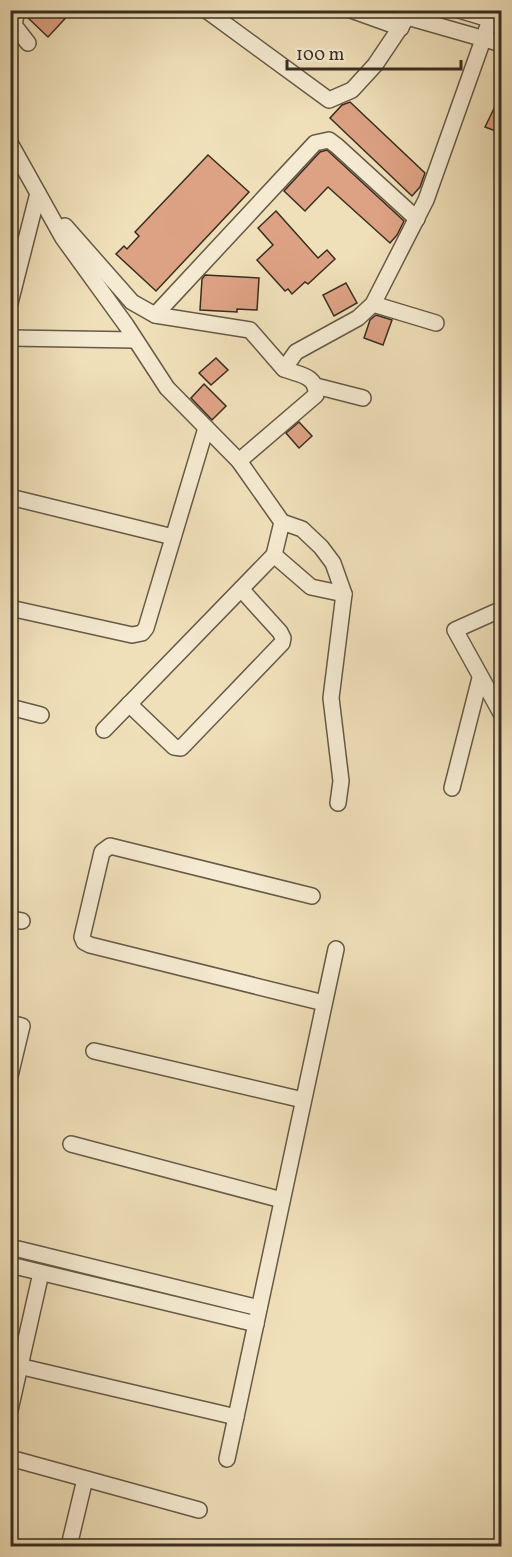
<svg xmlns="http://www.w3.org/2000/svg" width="512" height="1557" viewBox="0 0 512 1557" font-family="Vollkorn,serif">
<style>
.building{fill:#dda284;stroke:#392e20;stroke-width:1.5}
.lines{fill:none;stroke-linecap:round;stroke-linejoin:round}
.minor-casing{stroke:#675a46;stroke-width:18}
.minor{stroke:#f5ebd2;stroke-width:15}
</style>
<rect width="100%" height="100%" fill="#f0e0ba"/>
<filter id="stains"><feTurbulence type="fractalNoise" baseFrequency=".00333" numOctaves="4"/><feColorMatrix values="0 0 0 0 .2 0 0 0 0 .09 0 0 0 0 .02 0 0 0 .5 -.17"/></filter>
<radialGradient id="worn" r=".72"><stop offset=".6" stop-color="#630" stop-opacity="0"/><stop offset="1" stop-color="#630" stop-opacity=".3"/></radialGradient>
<g class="building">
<path d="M27 10H73L48 37 26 16Z"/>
<path d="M501 94V133L485 127Z"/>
<path d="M350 102 425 173 420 187 412 196 330 118 342 105Z"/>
<path d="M327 150 404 221 397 235 390 243 328 187 305 211 284 191 320 152Z"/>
<path d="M208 155 249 192 156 291 116 254 124 246 127 249 139 236 135 232Z"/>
<path d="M276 211 318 258 327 250 335 259 308 284 305 282 292 294 288 289 285 291 257 260 273 245 258 228Z"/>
<path d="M205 275 259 278 257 310 237 309V312L200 310 202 279Z"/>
<path d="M346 283 357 303 334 316 323 295Z"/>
<path d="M376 315 392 320 383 345 364 338 370 320Z"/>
<path d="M216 358 228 370 211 385 199 373Z"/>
<path d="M204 384 226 406 212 420 191 398Z"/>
<path d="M299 422 312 436 299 448 286 433Z"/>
</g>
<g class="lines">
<defs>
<g id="minor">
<path d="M17 10 14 25 28 43"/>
<path d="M206 10 329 100 352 90 375 65 412 10"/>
<path d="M351 10 401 28"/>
<path d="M383 10 502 44"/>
<path d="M459 10 502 23"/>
<path d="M10 143 63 238 126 325 167 388 239 461 282 522 302 529 321 547 333 563 344 594 311 587 274 555 282 522"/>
<path d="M65 226 132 302 155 315 250 330 284 369"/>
<path d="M10 303 38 193"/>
<path d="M373 304 436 323"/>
<path d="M155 315 315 143 329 140 337 146 417 219"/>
<path d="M10 338 135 340"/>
<path d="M316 386 363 398"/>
<path d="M239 461 316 395C317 375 299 375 284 369L296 352 358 318 373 304 426 200 490 20"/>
<path d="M10 497 173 537"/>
<path d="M10 608 132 635 142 633 146 628 206 428"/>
<path d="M502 609 455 630 502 715"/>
<path d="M129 704 174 747 181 748 185 744 282 643 283 638 280 632 241 589"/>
<path d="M10 707 41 715"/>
<path d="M104 730 274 555"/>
<path d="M452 788 480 678"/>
<path d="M338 803 341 781 331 698 344 594"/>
<path d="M312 896 110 846 102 852 82 937 84 942 90 945 324 1003"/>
<path d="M10 919 22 921"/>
<path d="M10 1023 22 1026 10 1076"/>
<path d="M94 1051 303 1100"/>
<path d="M71 1144 282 1200"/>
<path d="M10 1247 259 1308"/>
<path d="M10 1265 256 1324"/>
<path d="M10 1364 236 1417"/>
<path d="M10 1410 41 1273"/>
<path d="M10 1458 199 1510"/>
<path d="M227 1459 336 949"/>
<path d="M69 1546 85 1479"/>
</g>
</defs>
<use href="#minor" class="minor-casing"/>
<use href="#minor" class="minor"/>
</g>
<rect width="512" height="1557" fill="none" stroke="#f0e0ba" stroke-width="36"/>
<rect x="12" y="12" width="488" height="1533" fill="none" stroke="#392e20" stroke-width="3"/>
<rect x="18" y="18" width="476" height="1521" fill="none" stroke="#392e20" stroke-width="1.5"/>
<path d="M287 60v9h174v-9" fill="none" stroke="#392e20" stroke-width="3"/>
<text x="296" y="60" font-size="18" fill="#392e20" stroke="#f5ebd2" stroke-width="4.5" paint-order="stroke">100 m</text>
<rect width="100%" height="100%" filter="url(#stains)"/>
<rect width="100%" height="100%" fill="url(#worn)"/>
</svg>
